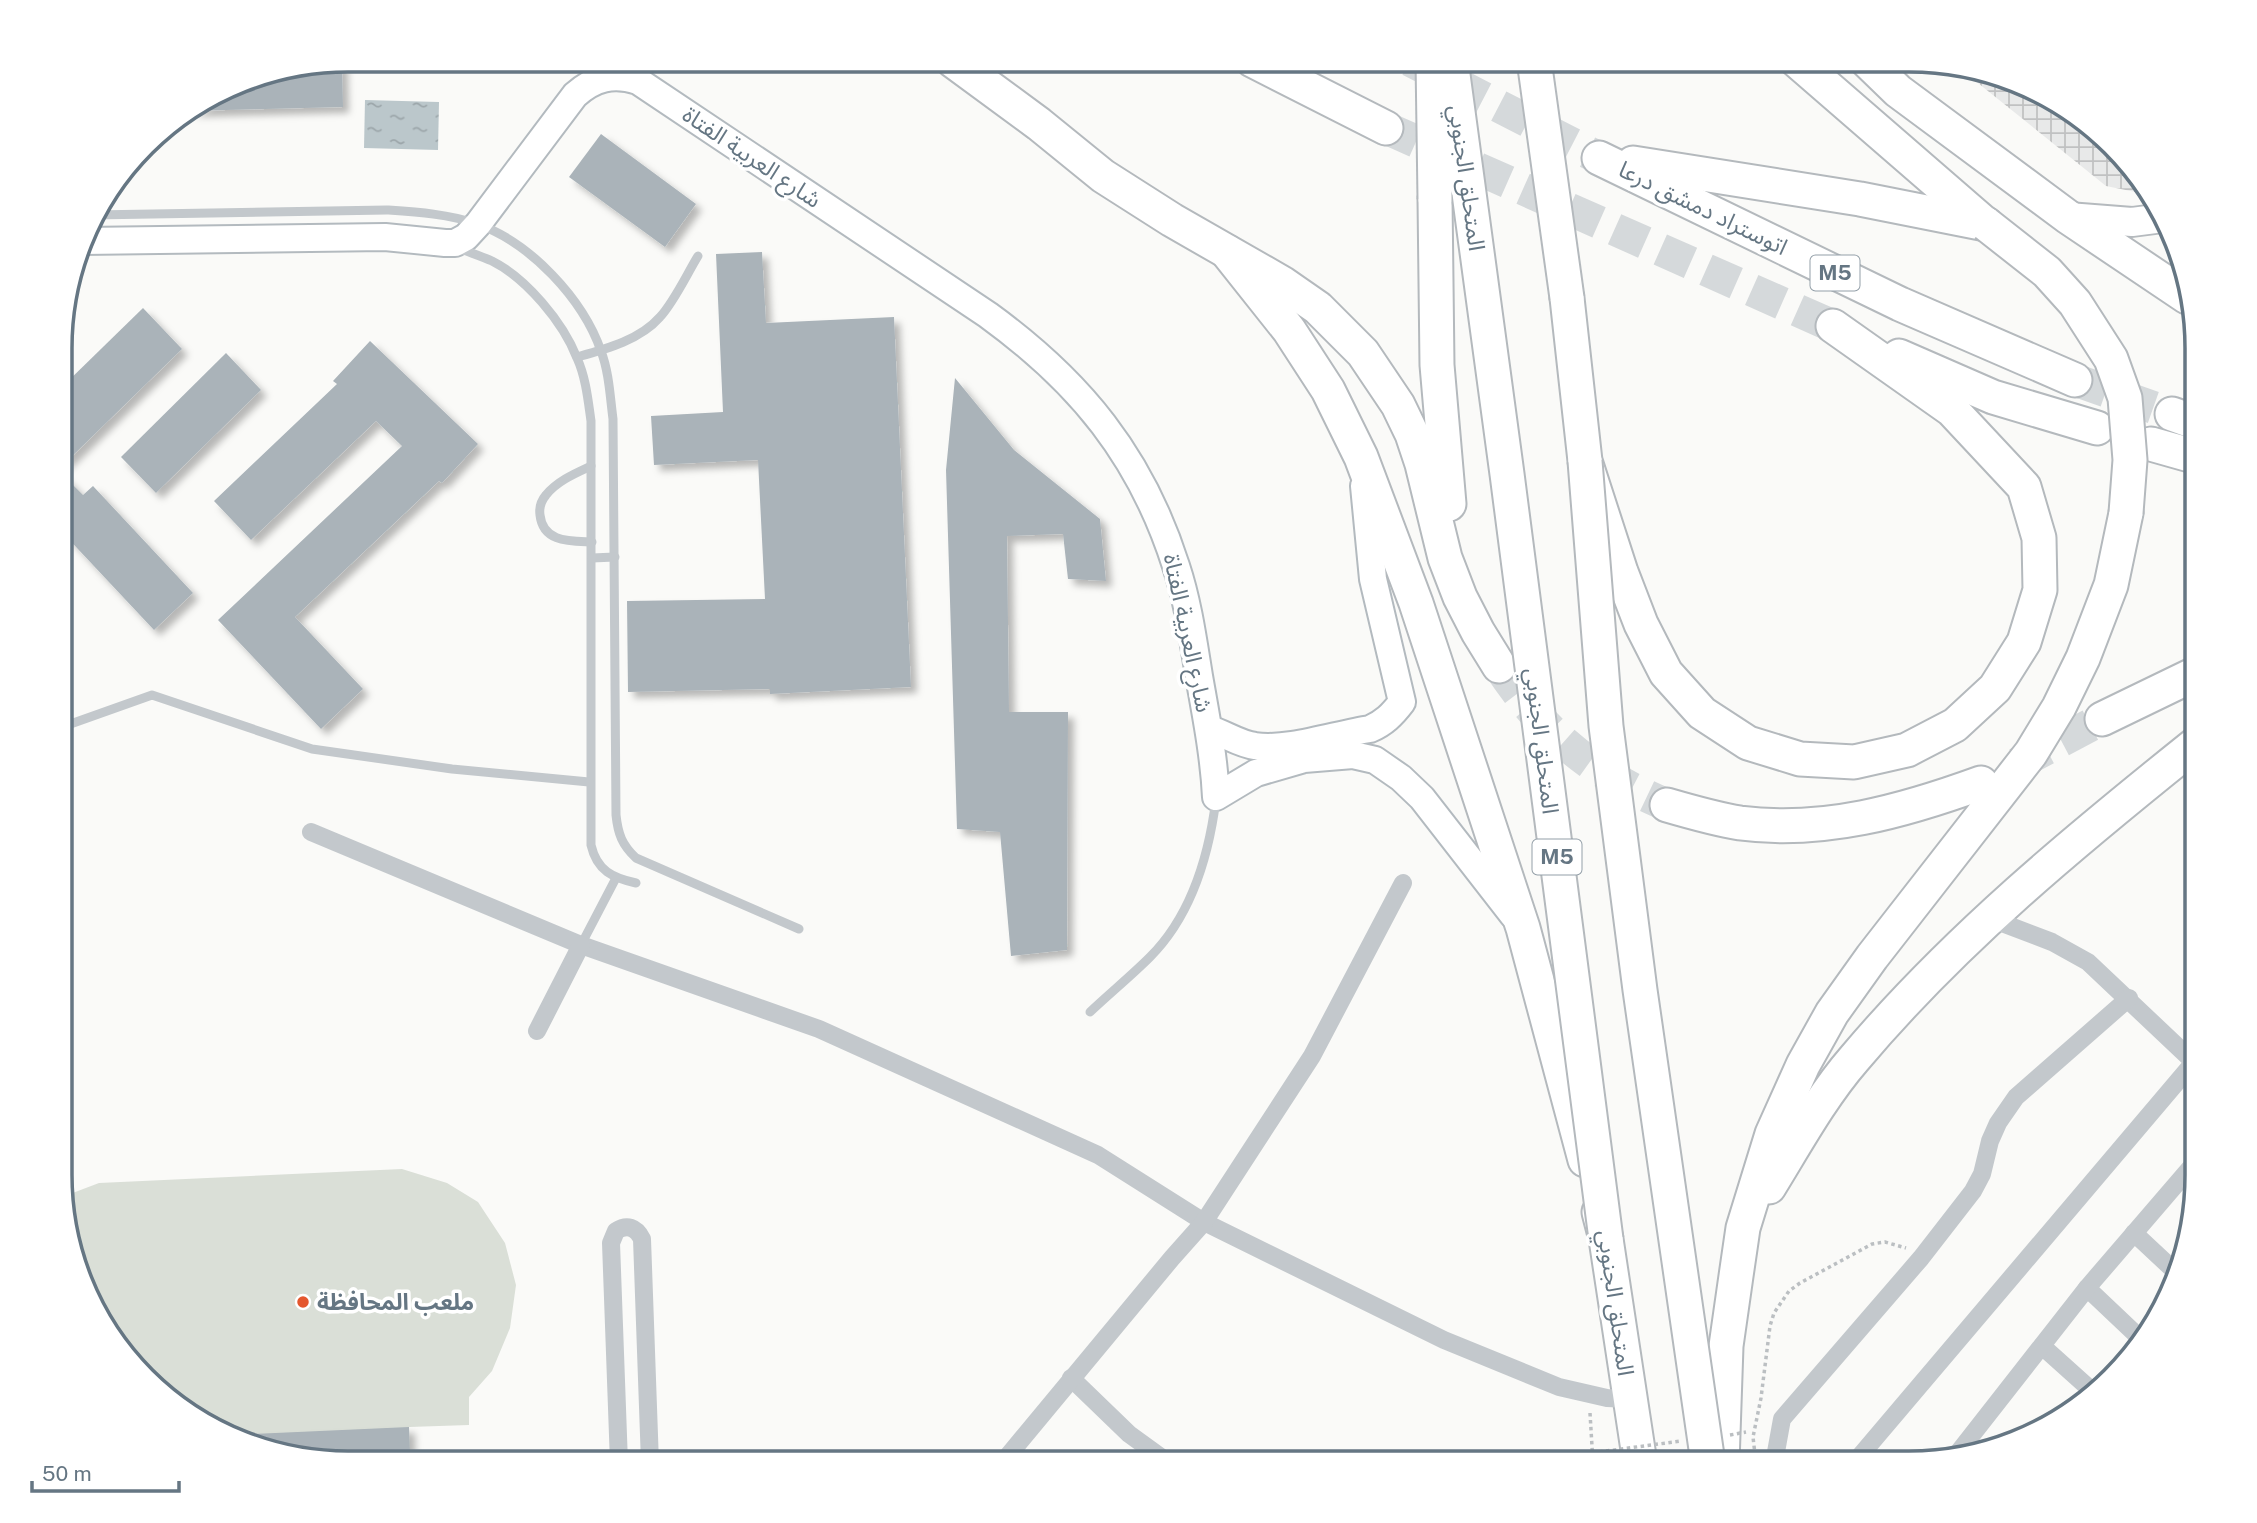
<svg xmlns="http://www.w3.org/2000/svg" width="2257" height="1523" viewBox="0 0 2257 1523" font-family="'Public Sans','Noto Sans Arabic',sans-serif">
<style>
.industrial{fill:url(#industrial-grid)}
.pitch{fill:#dadfd7}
.water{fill:url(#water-ripples)}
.building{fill:#aab3b9;filter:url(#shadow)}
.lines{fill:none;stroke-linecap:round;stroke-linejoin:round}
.highway-tunnel{stroke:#d5d9db;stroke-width:33;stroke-dasharray:33 17;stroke-linecap:butt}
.secondary-casing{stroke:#b3babf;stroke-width:30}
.primary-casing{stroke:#b5babe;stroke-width:32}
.highway-casing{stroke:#b4b9bd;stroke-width:37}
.path{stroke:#bbbfc2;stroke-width:3.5;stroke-dasharray:3.5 3.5;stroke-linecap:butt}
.lane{stroke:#c3c8cc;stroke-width:9}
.street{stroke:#c3c8cc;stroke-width:18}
.secondary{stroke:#fff;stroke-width:26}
.primary{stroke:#fff;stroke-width:28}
.highway{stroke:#fff;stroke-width:33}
.highway-bridge-casing{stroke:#b4b9bd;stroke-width:37;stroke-linecap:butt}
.path-bridge{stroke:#bbbfc2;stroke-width:3.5;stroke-dasharray:3.5 3.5;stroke-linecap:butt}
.highway-bridge{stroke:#fff;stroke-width:33}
.poi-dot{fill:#e4572e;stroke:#fff;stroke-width:2.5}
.labels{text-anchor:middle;stroke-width:7;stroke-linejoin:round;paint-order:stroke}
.shield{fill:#fff;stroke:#939fa8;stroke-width:2}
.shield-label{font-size:21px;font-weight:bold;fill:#657683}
.street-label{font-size:23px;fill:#657683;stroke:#fff}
.poi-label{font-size:23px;font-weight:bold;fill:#657683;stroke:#fff;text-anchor:start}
.rim{fill:none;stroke:#657683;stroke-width:3.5}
</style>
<defs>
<pattern id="industrial-grid" width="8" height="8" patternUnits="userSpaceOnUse" patternTransform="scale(1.75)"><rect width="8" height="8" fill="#e8e9e9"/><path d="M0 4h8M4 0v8" fill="none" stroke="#c0c1c2"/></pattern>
<pattern id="water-ripples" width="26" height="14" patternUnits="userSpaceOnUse" patternTransform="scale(1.75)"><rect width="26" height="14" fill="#bbc7cb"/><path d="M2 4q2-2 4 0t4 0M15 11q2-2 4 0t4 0" fill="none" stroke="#9ca6aa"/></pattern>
<filter id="shadow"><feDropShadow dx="6" dy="6" stdDeviation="3.5" flood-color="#0004"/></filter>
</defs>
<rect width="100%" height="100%" fill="#fafaf8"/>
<path class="industrial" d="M1958 67 2002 75 2070 108 2150 195 2106 186Z"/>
<path class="pitch" d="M402 1169 447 1183 478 1202 505 1243 516 1285 510 1328 492 1371 469 1397V1425L409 1427 410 1456 326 1460 255 1448 187 1415 98 1320 62 1213V1201L70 1194 99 1183Z"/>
<path class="water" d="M365 100 439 102 438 150 364 148Z"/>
<g class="building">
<path d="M342 61 343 107 190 111 238 81Z"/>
<path d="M601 134 696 204 665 247 569 177Z"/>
<path d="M762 252 766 323 894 317 911 687 770 694V689L628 692 627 601 765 599 758 460 654 465 651 416 723 412 716 254Z"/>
<path d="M143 308 182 349 62 466V387Z"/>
<path d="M370 341 478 444 442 483 439 481 295 617 363 689 321 729 218 620 402 446 376 421 251 540 214 501 337 384 333 381Z"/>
<path d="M226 353 261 390 156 493 121 457Z"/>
<path d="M955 378 1014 450 1100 519 1106 581 1068 579 1063 534 1007 536 1009 712H1068L1067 950 1011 956 1000 832 957 829 946 470Z"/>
<path d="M62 474 83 495 93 486 193 593 154 630 62 532Z"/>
<path d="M409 1427 410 1456 326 1460 255 1448 229 1435Z"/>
</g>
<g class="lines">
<g class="highway-tunnel">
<path d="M1410 60 1599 158"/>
<path d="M1386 128 1833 326"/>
<path d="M2075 380 2172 414"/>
<path d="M1499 666C1543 733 1593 774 1667 805"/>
<path d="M2017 764 2102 719"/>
</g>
<defs>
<g id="secondary">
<path d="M83 241 385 237 445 243H455L466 237 478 224 575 95C594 78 613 73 638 81L988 315C1080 382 1141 456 1176 566 1188 602 1193 639 1199 676 1206 716 1214 756 1216 797L1256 773 1304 759 1353 755 1375 760 1401 778 1422 798 1513 915"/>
<path d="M1209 729C1224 733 1239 744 1255 746 1288 751 1336 734 1370 729 1384 723 1392 715 1402 702L1373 579 1364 486"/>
</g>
<path id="primary" d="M2068 217 2132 222 2163 218"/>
<g id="highway">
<path d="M952 60 1039 124 1103 176 1172 220 1282 283 1318 308 1363 353 1398 405 1412 434 1422 464 1445 558 1460 597 1478 632 1499 666"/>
<path d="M1252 60 1386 128"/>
<path d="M1796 60 1984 223"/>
<path d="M1866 60 1898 91 2068 217 2187 297"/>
<path d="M1599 158 1900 304 2075 380"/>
<path d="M1633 163 1860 199 1986 224"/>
<path d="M1435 199 1437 365 1449 504"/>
<path d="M1227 252 1289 330 1328 390 1361 457 1416 603 1523 928 1585 1160"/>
<path d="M1567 298 1585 461 1621 572 1641 624 1666 673 1702 713 1748 743 1800 759 1854 762 1907 750 1955 725 1995 688 2024 642 2040 590 2039 538 2024 487 1952 410 1833 326"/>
<path d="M1899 356 1993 397 2097 428"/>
<path d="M2172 414 2197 423"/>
<path d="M2151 444 2197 457"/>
<path d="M2102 719 2197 673"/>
<path d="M1667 805C1691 812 1715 819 1740 823 1823 834 1904 811 1981 783"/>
<path d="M1769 1187C1795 1145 1821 1097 1854 1059 1954 940 2076 840 2197 743"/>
<path d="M1599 1212 1606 1239 1640 1463"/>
<path d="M1722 1463 1726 1346 1736 1276 1743 1228 1772 1134 1803 1065 1832 1013 1872 957 2031 753 2059 707 2083 658 2111 585 2126 513"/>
</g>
</defs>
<use href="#secondary" class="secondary-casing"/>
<use href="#primary" class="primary-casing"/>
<use href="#highway" class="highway-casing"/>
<g class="path">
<path d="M1590 1413 1593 1463"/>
<path d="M1599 1452 1601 1463"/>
<path d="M1756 1463 1753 1437 1761 1398 1770 1326 1774 1313 1789 1291 1800 1283 1872 1244 1885 1242 1906 1248"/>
</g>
<g class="lane">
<path d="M93 215 387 210C417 212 449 214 477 224 530 242 583 299 601 351 609 372 610 396 613 419L616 815C618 834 622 845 636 858L799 929"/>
<path d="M456 247C468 252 481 256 492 261 526 278 563 322 577 358 586 378 588 400 591 421V845C597 871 613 878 636 883"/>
<path d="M577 357C606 349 640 340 660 317 674 302 687 274 698 256"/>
<path d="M591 466C576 473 557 481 546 495 541 501 539 508 540 515 543 543 571 541 592 542"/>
<path d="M592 558 615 557"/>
<path d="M62 727 152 695 312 749 452 769 589 782"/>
<path d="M581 945 616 878"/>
<path d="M1090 1012C1110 993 1131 976 1150 957 1191 916 1209 855 1216 799"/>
</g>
<g class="street">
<path d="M311 832 581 945 819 1029 1098 1155 1204 1222 1444 1340 1559 1387 1607 1398 1630 1399"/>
<path d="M1989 918 2052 942 2088 962 2197 1065"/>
<path d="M537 1031 581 945"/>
<path d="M2134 1233 2179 1275"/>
<path d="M2087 1288 2143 1341"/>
<path d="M2042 1346 2091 1390"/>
<path d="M1071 1378 1129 1434 1169 1463"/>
<path d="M1957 1454 2087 1288 2197 1160"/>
<path d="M619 1463 611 1243 616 1231C627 1224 636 1227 642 1239L650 1463"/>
<path d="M1002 1463 1172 1258 1204 1222 1312 1056 1403 883"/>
<path d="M1780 1463 1776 1452 1782 1419 1921 1258 1973 1191 1982 1174 1990 1141 1998 1123 2016 1097 2129 998"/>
<path d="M1854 1463 2194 1062"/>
</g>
<use href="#secondary" class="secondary"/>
<use href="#primary" class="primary"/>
<use href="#highway" class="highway"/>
<defs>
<g id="highway-bridge">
<path d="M1433 60 1435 199"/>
<path d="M1451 60 1507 474 1606 1239"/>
<path d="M1534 60 1567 298"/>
<path d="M1986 224 2047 272 2075 303 2111 359 2125 398 2130 460 2126 513"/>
<path d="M1585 461 1606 726 1640 990 1708 1463"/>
</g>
</defs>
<use href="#highway-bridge" class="highway-bridge-casing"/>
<g class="path-bridge">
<path d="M1730 1435 1746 1432"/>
<path d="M1599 1452 1681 1441"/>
</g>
<use href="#highway-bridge" class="highway-bridge"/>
</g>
<circle class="poi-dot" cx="303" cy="1302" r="7"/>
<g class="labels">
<g class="shield">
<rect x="1810.5" y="255.5" width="49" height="35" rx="5"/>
<rect x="1532.5" y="839.5" width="49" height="35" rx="5"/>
</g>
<g class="shield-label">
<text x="1835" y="280">M5</text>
<text x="1557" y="864">M5</text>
</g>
<g class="street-label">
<text transform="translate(752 157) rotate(34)" y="8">شارع العربية الفتاة</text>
<text transform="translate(1467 178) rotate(82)" y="8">المتحلق الجنوبي</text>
<text transform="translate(1703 208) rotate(26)" y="8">اتوستراد دمشق درعا</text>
<text transform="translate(1188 633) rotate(78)" y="8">شارع العربية الفتاة</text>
<text transform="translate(1542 741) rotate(83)" y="8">المتحلق الجنوبي</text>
<text transform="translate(1616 1303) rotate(82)" y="8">المتحلق الجنوبي</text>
</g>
<g class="poi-label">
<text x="317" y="1310">ملعب المحافظة</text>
</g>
</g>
<path d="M0 0H2257V1523H0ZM348 72H1909A276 276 0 0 1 2185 348V1175A276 276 0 0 1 1909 1451H348A276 276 0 0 1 72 1175V348A276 276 0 0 1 348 72Z" fill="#fff" fill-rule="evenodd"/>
<path class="rim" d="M348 72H1909A276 276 0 0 1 2185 348V1175A276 276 0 0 1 1909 1451H348A276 276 0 0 1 72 1175V348A276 276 0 0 1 348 72Z"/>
<path d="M32 1481v10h147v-10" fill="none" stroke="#657683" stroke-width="3.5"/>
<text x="42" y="1481" font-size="21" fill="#657683" stroke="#ffffff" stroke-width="5" paint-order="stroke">50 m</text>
</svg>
